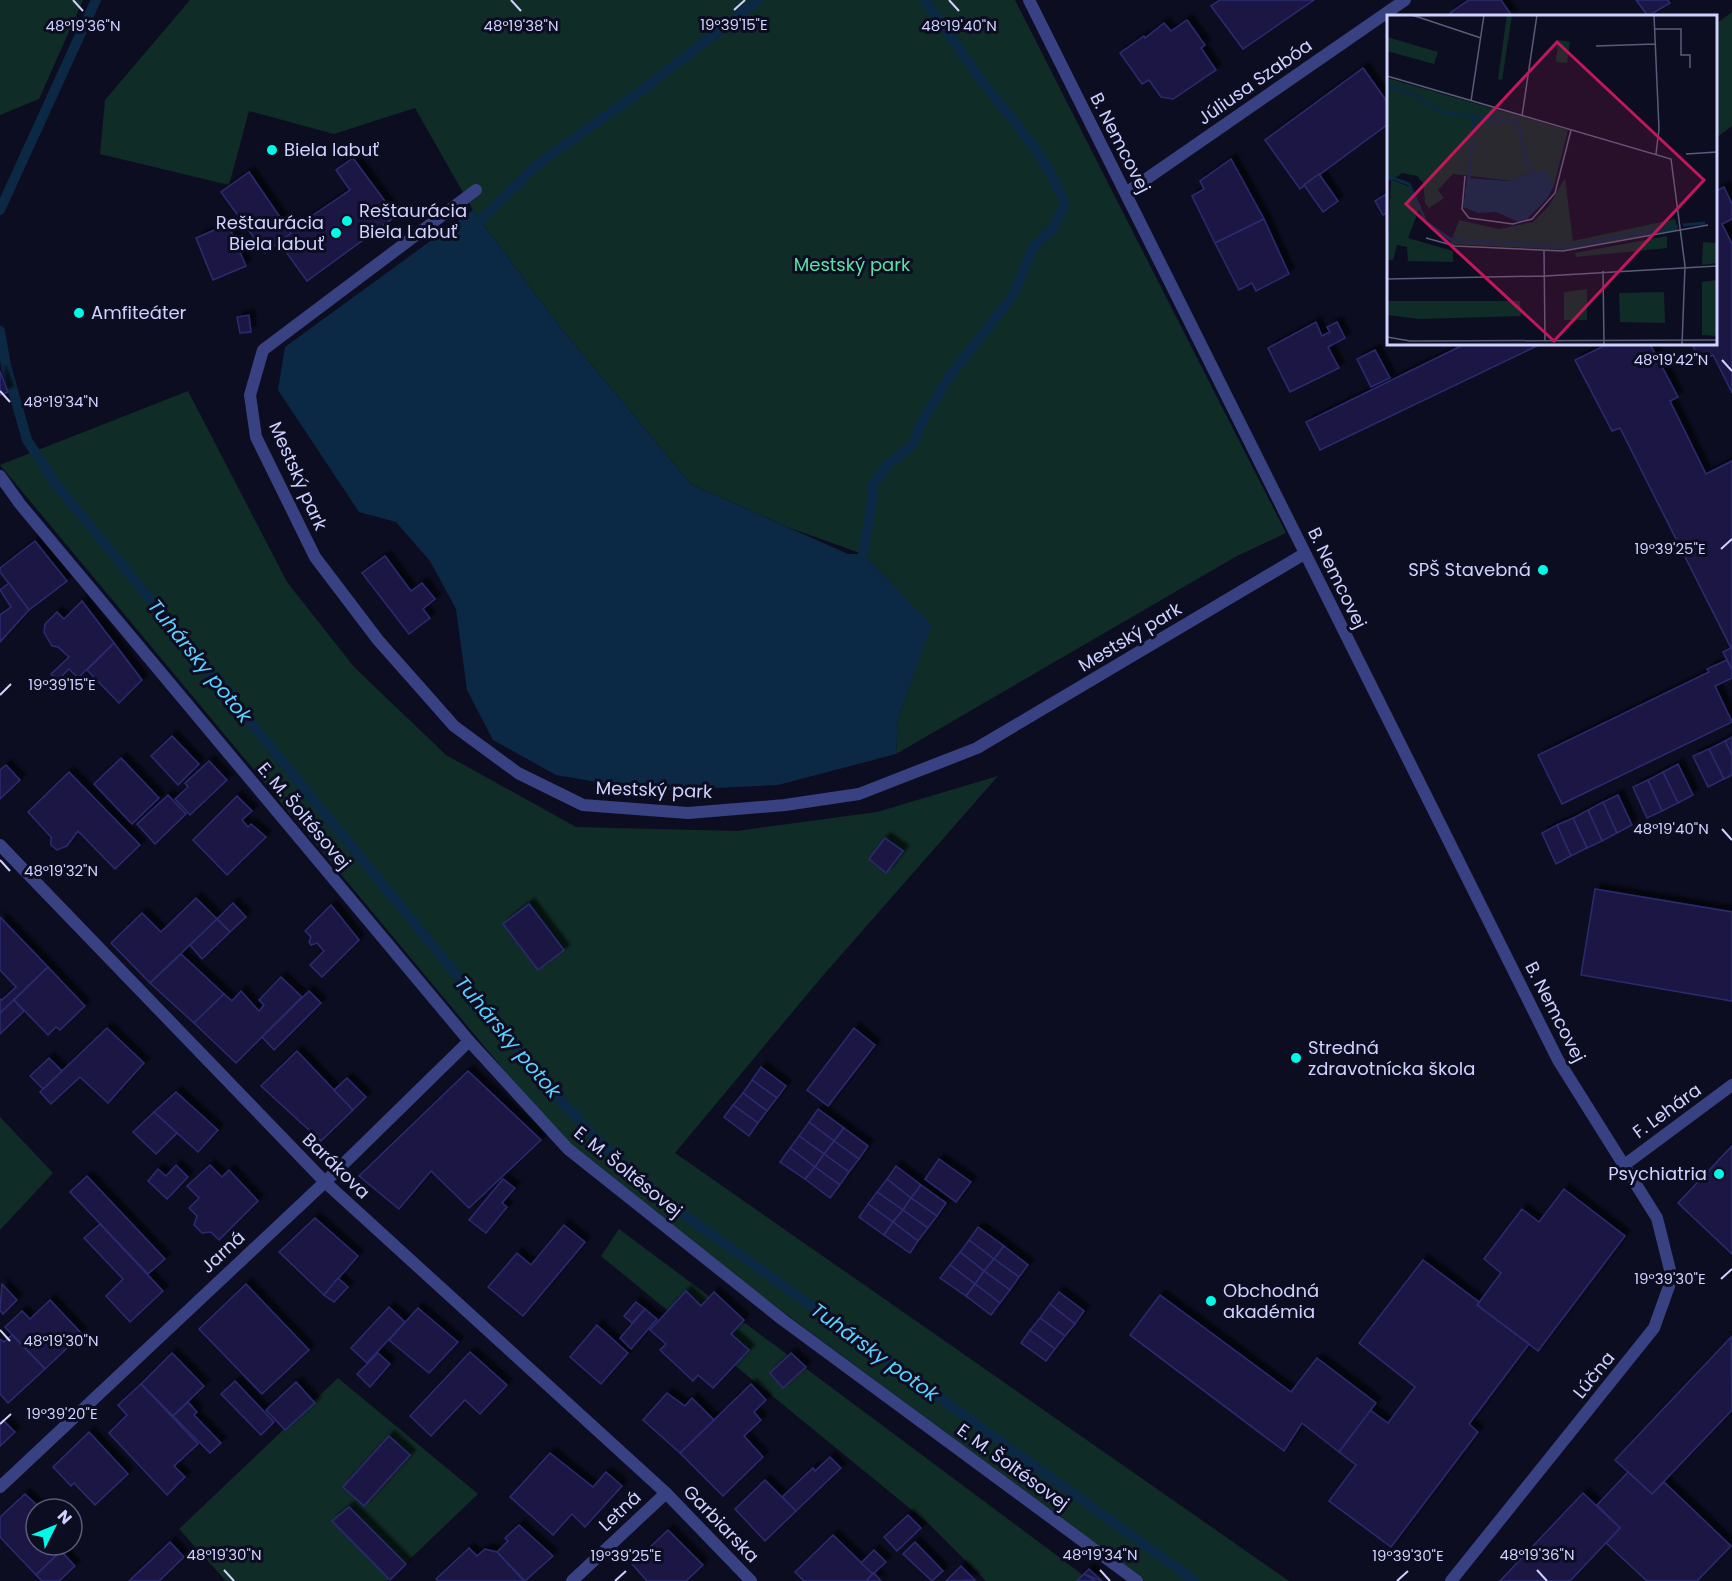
<svg xmlns="http://www.w3.org/2000/svg" width="1732" height="1581" viewBox="0 0 1732 1581" font-family="Poppins,sans-serif">
<style>
.green{fill:#102c27}
.water{fill:#0b2944}
.lines{fill:none;stroke-linecap:round;stroke-linejoin:round}
.stream{stroke:#0b2944;stroke-width:10}
.building{fill:#1a1944;stroke:#2c2b70;stroke-width:1.5;filter:url(#shadow)}
.lane{stroke:#384282;stroke-width:12}
.street{stroke:#384282;stroke-width:12}
.ticks{fill:none;stroke:#cfd2ff;stroke-width:2}
.poi-dot{fill:#00fae7;stroke:#0d0d22;stroke-width:2}
.labels{text-anchor:middle;stroke-width:6;stroke-linejoin:round;paint-order:stroke}
.street-label{font-size:18px;fill:#cfd2ff;stroke:#0d0d22}
.poi-label{font-size:18px;fill:#cfd2ff;stroke:#0d0d22;text-anchor:start}
.park-label{font-size:18px;fill:#59e1a7;stroke:#0d0d22}
.water-label{font-size:20px;font-style:italic;fill:#5dd0ff;stroke:#0d0d22}
.inset-river{fill:none;stroke:#0b2944;stroke-width:3}
.inset-road{fill:none;stroke:#5b5c7a;stroke-width:1.5}
.view{fill:#c2185b;fill-opacity:0.15;stroke:#c2185b;stroke-width:3}
.inset-edge{fill:none;stroke:#cfd2ff;stroke-width:3}
.ticks-label{font-size:15px;text-anchor:middle;fill:#cfd2ff;stroke:#0d0d22;stroke-width:6;stroke-linejoin:round;paint-order:stroke}
</style>
<defs>
<filter id="shadow"><feDropShadow dx="5.5" dy="-5.5" stdDeviation="1.5" flood-color="#0009"/></filter>
</defs>
<rect width="100%" height="100%" fill="#0d0d22"/>
<g class="green">
<path d="M0 0H83L39 99 0 115Z"/>
<path d="M190 0H1015L1286 533 1237 556 896 754 898 718 931 625 863 554 790 528 691 484 556 322 473 210 415 108 334 134 249 111 229 185 100 154 105 100Z"/>
<path d="M1732 12V126L1716 138V24Z"/>
<path d="M188 391 287 582 354 667 446 755 576 827 737 831 877 812 998 776 820 979 675 1153 1289 1581H1144L579 1160 0 465Z"/>
<path d="M0 1117 53 1173 0 1230Z"/>
<path d="M619 1229 1091 1581H986L929 1524 601 1256Z"/>
<path d="M338 1378 478 1494 387 1581H226L179 1529Z"/>
</g>
<path class="water" d="M473 210 556 322 691 484 848 554H863L932 625 898 718 896 754 778 785 649 791 556 775 493 740 467 690 456 609 430 561 396 522 359 512 278 390 285 347Z"/>
<g class="lines">
<g class="stream">
<path d="M0 210 96 0"/>
<path d="M481 220 538 164 641 91 758 0"/>
<path d="M0 331 6 366 27 440 56 484 544 1082 599 1142 668 1203 1195 1581"/>
<path d="M863 554C866 530 873 508 873 484L890 463 913 445 921 424 948 378 1012 297 1034 246 1053 228 1065 204C1046 156 1020 129 989 90 966 61 947 29 924 0"/>
</g>
</g>
<g class="building">
<path d="M1220 0H1314L1243 49 1211 6Z"/>
<path d="M1469 0H1501L1512 16H1452L1450 13Z"/>
<path d="M1636 0H1668L1670 3 1648 16Z"/>
<path d="M1187 20 1205 45 1201 48 1216 70 1173 99 1161 97 1149 80 1142 84 1120 53 1144 36 1145 38 1164 23 1171 31Z"/>
<path d="M1363 68 1388 103V124L1300 189 1265 140Z"/>
<path d="M353 158 396 216 307 281 279 242 297 226 350 190 336 170Z"/>
<path d="M1231 159 1264 219 1215 243 1192 196 1204 189 1200 181Z"/>
<path d="M249 172 291 233 265 253 221 192Z"/>
<path d="M1319 174 1338 201 1323 212 1304 185Z"/>
<path d="M1724 187 1732 204V219L1722 224 1732 244V393L1713 355 1700 361 1692 344H1716V191Z"/>
<path d="M1388 193V212L1383 215 1375 201Z"/>
<path d="M1264 219 1289 274 1256 291 1252 283 1239 290 1215 243Z"/>
<path d="M228 224 246 266 213 280 196 238Z"/>
<path d="M249 315 251 332 240 333 237 317Z"/>
<path d="M1316 322 1322 336 1330 332 1327 327 1337 322 1345 338 1328 347 1339 368 1290 392 1268 348Z"/>
<path d="M1465 344H1541L1320 450 1306 422Z"/>
<path d="M1608 344H1650L1678 397 1670 401 1706 474 1732 461V670L1723 652 1731 648 1620 428 1612 431 1575 360Z"/>
<path d="M1375 350 1390 378 1371 387 1357 359Z"/>
<path d="M0 371 8 392 0 395Z"/>
<path d="M35 541 67 581 29 610 0 572V568Z"/>
<path d="M385 556 411 591 422 583 435 599 423 609 430 618 409 634 362 573Z"/>
<path d="M9 583 29 610 0 642V615L11 607 0 590Z"/>
<path d="M82 601 114 643 78 678 69 669 58 680 51 674 69 657 58 647 52 646 44 632 45 624 57 612 64 619Z"/>
<path d="M114 643 142 680 119 703 87 670Z"/>
<path d="M1727 660 1732 670V678L1715 686 1732 722 1562 804 1538 755 1709 672 1707 669Z"/>
<path d="M172 736 199 764 178 785 151 756Z"/>
<path d="M1732 737V756L1725 741Z"/>
<path d="M1725 741 1732 756V775L1724 779 1709 749Z"/>
<path d="M1709 749 1724 779 1708 787 1693 756Z"/>
<path d="M121 758 159 798 132 824 94 784Z"/>
<path d="M209 761 227 780 190 815 175 799 188 787 185 783Z"/>
<path d="M1678 764 1693 795 1678 803 1663 772Z"/>
<path d="M6 765 20 780 0 799V770Z"/>
<path d="M69 772 140 845 115 869 78 831 67 846 57 850 51 845V837L28 812Z"/>
<path d="M1663 772 1678 803 1662 811 1648 780Z"/>
<path d="M1648 780 1662 811 1647 818 1633 787Z"/>
<path d="M168 795 186 814 155 844 137 824Z"/>
<path d="M1618 795 1632 825 1617 833 1603 802Z"/>
<path d="M237 796 252 811 242 820 248 827 251 824 266 837 227 875 193 840Z"/>
<path d="M1603 802 1617 833 1602 841 1588 810Z"/>
<path d="M1588 810 1602 841 1587 848 1573 818Z"/>
<path d="M1573 818 1587 848 1571 856 1557 825Z"/>
<path d="M1557 825 1571 856 1556 864 1542 833Z"/>
<path d="M885 838 903 851 886 873 869 859Z"/>
<path d="M1595 889 1732 912V1001L1581 975Z"/>
<path d="M196 898 217 919 150 983 111 943 142 913 161 932Z"/>
<path d="M233 903 246 917 230 932 217 919Z"/>
<path d="M529 904 564 950 538 970 503 924Z"/>
<path d="M331 905 359 940 322 977 310 965 324 951 317 943 311 945 309 942 311 937 305 931Z"/>
<path d="M0 917 48 967 0 1013V999L2 1000 16 987 0 970Z"/>
<path d="M217 919 230 932 202 959 190 945Z"/>
<path d="M181 954 224 994 194 1023 150 983Z"/>
<path d="M48 967 85 1006 60 1030 56 1027 48 1035 14 1000Z"/>
<path d="M281 977 302 997 236 1063 194 1023 224 994 232 1001 241 991 259 1011 264 1005 259 1000Z"/>
<path d="M309 991 321 1003 274 1050 262 1037Z"/>
<path d="M14 1000 24 1011 0 1034V1013Z"/>
<path d="M107 1028 144 1063 108 1103 80 1077 51 1104 40 1092Z"/>
<path d="M854 1028 875 1045 828 1106 807 1090Z"/>
<path d="M297 1051 353 1110 321 1141 261 1086Z"/>
<path d="M49 1058 62 1071 43 1089 30 1076Z"/>
<path d="M761 1067 786 1086 777 1098 752 1080Z"/>
<path d="M468 1071 541 1140 469 1208 431 1171 399 1209 359 1176Z"/>
<path d="M347 1078 366 1097 353 1110 334 1090Z"/>
<path d="M752 1080 777 1098 767 1111 743 1093Z"/>
<path d="M176 1092 218 1130 198 1152 154 1112Z"/>
<path d="M743 1093 767 1111 758 1123 733 1105Z"/>
<path d="M733 1105 758 1123 749 1136 724 1117Z"/>
<path d="M818 1109 844 1128 834 1141 809 1122Z"/>
<path d="M154 1112 177 1133 156 1154 133 1132Z"/>
<path d="M809 1122 834 1141 824 1154 799 1136Z"/>
<path d="M844 1128 868 1146 859 1159 834 1141Z"/>
<path d="M799 1136 824 1154 815 1167 790 1148Z"/>
<path d="M834 1141 859 1159 849 1172 824 1154Z"/>
<path d="M1732 1146V1254L1678 1203Z"/>
<path d="M790 1148 815 1167 805 1179 780 1162Z"/>
<path d="M824 1154 849 1172 840 1185 815 1167Z"/>
<path d="M939 1159 971 1182 956 1202 925 1179Z"/>
<path d="M176 1165 188 1177 167 1199 148 1181 158 1169 166 1176Z"/>
<path d="M210 1165 222 1177 229 1170 258 1201 219 1240 211 1232 202 1233 194 1225 197 1216 189 1208 199 1198 187 1186Z"/>
<path d="M896 1166 921 1185 911 1198 887 1179Z"/>
<path d="M815 1167 840 1185 830 1198 805 1179Z"/>
<path d="M87 1176 165 1259 148 1274 70 1192Z"/>
<path d="M503 1179 515 1188 502 1203 507 1207 486 1233 469 1220Z"/>
<path d="M887 1179 911 1198 903 1210 877 1192Z"/>
<path d="M921 1185 946 1203 937 1216 911 1198Z"/>
<path d="M1564 1189 1625 1236 1538 1351 1477 1305 1501 1273 1484 1259 1522 1209 1539 1222Z"/>
<path d="M877 1192 903 1210 893 1222 868 1204Z"/>
<path d="M911 1198 937 1216 928 1228 903 1210Z"/>
<path d="M868 1204 893 1222 884 1235 859 1217Z"/>
<path d="M903 1210 928 1228 918 1241 893 1222Z"/>
<path d="M315 1218 358 1256 324 1295 279 1252Z"/>
<path d="M893 1222 918 1241 910 1253 884 1235Z"/>
<path d="M100 1224 163 1291 130 1322 106 1296 123 1279 84 1238Z"/>
<path d="M564 1225 585 1242 523 1316 488 1287 517 1253 531 1265Z"/>
<path d="M978 1227 1004 1246 994 1259 969 1240Z"/>
<path d="M969 1240 994 1259 984 1271 960 1252Z"/>
<path d="M1004 1246 1028 1265 1019 1277 994 1259Z"/>
<path d="M960 1252 984 1271 975 1284 950 1265Z"/>
<path d="M994 1259 1019 1277 1010 1290 984 1271Z"/>
<path d="M1423 1260 1479 1302 1477 1305 1529 1344 1469 1424 1478 1432 1391 1547 1329 1501 1356 1465 1339 1452 1370 1410 1388 1423 1415 1387 1359 1343Z"/>
<path d="M950 1265 975 1284 966 1296 940 1278Z"/>
<path d="M984 1271 1010 1290 1000 1303 975 1284Z"/>
<path d="M338 1278 348 1287 334 1302 324 1295Z"/>
<path d="M2 1284 17 1300 3 1314 0 1310Z"/>
<path d="M246 1284 309 1350 262 1394 199 1329Z"/>
<path d="M975 1284 1000 1303 991 1315 966 1296Z"/>
<path d="M686 1291 701 1306 714 1292 744 1320 731 1334 749 1350 713 1388 698 1375 693 1381 660 1350 666 1344 650 1330Z"/>
<path d="M1059 1292 1084 1311 1075 1324 1050 1304Z"/>
<path d="M1160 1295 1291 1392 1317 1358 1376 1403 1339 1452 1302 1423 1284 1451 1130 1335Z"/>
<path d="M50 1300 82 1334 45 1369 5 1327 22 1311 30 1319Z"/>
<path d="M636 1302 645 1309 632 1323 624 1316Z"/>
<path d="M1050 1304 1075 1324 1065 1336 1040 1318Z"/>
<path d="M389 1307 405 1322 367 1363 351 1348Z"/>
<path d="M418 1308 458 1342 429 1373 389 1340Z"/>
<path d="M645 1309 657 1319 631 1349 620 1338Z"/>
<path d="M1040 1318 1065 1336 1055 1349 1030 1330Z"/>
<path d="M597 1325 628 1353 601 1384 570 1357Z"/>
<path d="M1030 1330 1055 1349 1046 1361 1021 1343Z"/>
<path d="M12 1335 45 1369 8 1403 0 1394V1339L4 1342Z"/>
<path d="M1731 1337 1732 1410 1652 1494 1615 1460Z"/>
<path d="M470 1352 507 1385 480 1414 465 1400 431 1436 410 1416Z"/>
<path d="M172 1353 204 1386 173 1416 141 1384Z"/>
<path d="M378 1353 390 1364 370 1387 357 1374Z"/>
<path d="M791 1353 806 1367 783 1388 770 1373Z"/>
<path d="M235 1381 274 1422 261 1435 221 1394Z"/>
<path d="M296 1382 315 1403 285 1430 266 1410Z"/>
<path d="M141 1384 198 1444 174 1466 185 1477 167 1495 109 1433 127 1415 118 1405Z"/>
<path d="M751 1384 766 1400 754 1412 761 1420 744 1436 763 1457 723 1496 680 1453Z"/>
<path d="M667 1393 685 1406 692 1398 714 1420 680 1453 643 1420Z"/>
<path d="M188 1402 197 1412 194 1415 221 1443 210 1453 173 1416Z"/>
<path d="M3 1420 15 1432 0 1446V1424Z"/>
<path d="M89 1432 128 1474 95 1505 74 1483 71 1486 53 1467Z"/>
<path d="M389 1436 410 1455 364 1506 343 1487Z"/>
<path d="M550 1453 593 1487 606 1472 622 1486 585 1527 572 1514 553 1535 510 1497Z"/>
<path d="M830 1457 841 1468 796 1511 782 1497 813 1468 815 1471Z"/>
<path d="M1628 1472 1652 1494 1664 1482 1731 1546 1697 1581H1647L1606 1543 1620 1528 1597 1505Z"/>
<path d="M765 1480 796 1511 765 1541 735 1509Z"/>
<path d="M1583 1493 1620 1528 1570 1581H1500Z"/>
<path d="M25 1494 40 1508 45 1503 50 1509H36V1545H67L36 1575 0 1537V1517Z"/>
<path d="M349 1507 406 1564 390 1580 332 1521Z"/>
<path d="M908 1515 921 1528 897 1551 884 1537Z"/>
<path d="M519 1525 553 1556 525 1581 497 1552 508 1541 505 1538Z"/>
<path d="M668 1530 703 1565 686 1581H647L632 1564Z"/>
<path d="M833 1535 873 1574 866 1581H804L795 1572Z"/>
<path d="M170 1542 184 1557 159 1581H129Z"/>
<path d="M915 1542 943 1571 932 1581 903 1554Z"/>
<path d="M469 1548 477 1556 485 1549 497 1552 524 1581H438L436 1579Z"/>
<path d="M874 1550 886 1562 873 1574 861 1563Z"/>
<path d="M61 1551 75 1566 59 1581H42L36 1575Z"/>
<path d="M961 1566 975 1580 946 1581Z"/>
<path d="M1089 1569 1102 1581 1084 1574Z"/>
<path d="M874 1573 881 1581H866Z"/>
<path d="M1084 1574 1096 1581H1077Z"/>
</g>
<g class="lines">
<path class="lane" d="M476 190 263 350 250 395 256 437 315 557 378 640 454 726 518 773 583 805 688 813 785 805 859 794 977 748 1304 554"/>
<g class="street">
<path d="M1029 0 1558 1060 1657 1218 1672 1278 1654 1328 1451 1581"/>
<path d="M1126 193 1405 0"/>
<path d="M0 476 20 504 469 1041 568 1149 783 1320 1137 1581"/>
<path d="M0 845 325 1182 666 1493 751 1581"/>
<path d="M1623 1166 1732 1085"/>
<path d="M0 1487 325 1182 469 1041"/>
<path d="M572 1581 666 1493"/>
</g>
</g>
<path class="ticks" d="M73 0 83 11M511 0 521 11M949 0 959 11M734 10 745 0M1722 360 1732 371M0 391 10 402M1721 549 1732 539M0 695 11 684M1722 829 1732 840M0 860 10 871M1721 1279 1732 1269M0 1330 10 1341M0 1424 11 1414M224 1570 234 1581M1100 1570 1110 1581M1537 1570 1547 1581M615 1581 626 1571M1397 1581 1408 1571"/>
<g class="poi-dot">
<circle cx="272" cy="150" r="6"/>
<circle cx="347" cy="221" r="6"/>
<circle cx="336" cy="233" r="6"/>
<circle cx="79" cy="313" r="6"/>
<circle cx="1543" cy="570" r="6"/>
<circle cx="1296" cy="1058" r="6"/>
<circle cx="1719" cy="1174" r="6"/>
<circle cx="1211" cy="1301" r="6"/>
</g>
<g class="labels">
<g class="street-label">
<text transform="translate(1255 82) rotate(-35)" y="6">Júliusa Szabóa</text>
<text transform="translate(1120 143) rotate(63)" y="6">B. Nemcovej</text>
<text transform="translate(298 476) rotate(66)" y="6">Mestský park</text>
<text transform="translate(1337 578) rotate(64)" y="6">B. Nemcovej</text>
<text transform="translate(1130 637) rotate(-31)" y="6">Mestský park</text>
<text transform="translate(654 790) rotate(2)" y="6">Mestský park</text>
<text transform="translate(304 816) rotate(50)" y="6">E. M. Šoltésovej</text>
<text transform="translate(1555 1012) rotate(63)" y="6">B. Nemcovej</text>
<text transform="translate(1667 1111) rotate(-36)" y="6">F. Lehára</text>
<text transform="translate(336 1166) rotate(44)" y="6">Barákova</text>
<text transform="translate(628 1172) rotate(39)" y="6">E. M. Šoltésovej</text>
<text transform="translate(223 1252) rotate(-43)" y="6">Jarná</text>
<text transform="translate(1594 1375) rotate(-51)" y="6">Lúčna</text>
<text transform="translate(1013 1467) rotate(36)" y="6">E. M. Šoltésovej</text>
<text transform="translate(620 1511) rotate(-43)" y="6">Letná</text>
<text transform="translate(721 1524) rotate(46)" y="6">Garbiarska</text>
</g>
<g class="poi-label">
<text x="284" y="156">Biela labuť</text>
<text x="359" y="217">Reštaurácia<tspan x="359" dy="21">Biela Labuť</tspan></text>
<text x="324" y="229" text-anchor="end">Reštaurácia<tspan x="324" dy="21">Biela labuť</tspan></text>
<text x="91" y="319">Amfiteáter</text>
<text x="1531" y="576" text-anchor="end">SPŠ Stavebná</text>
<text x="1308" y="1054">Stredná<tspan x="1308" dy="21">zdravotnícka škola</tspan></text>
<text x="1707" y="1180" text-anchor="end">Psychiatria</text>
<text x="1223" y="1297">Obchodná<tspan x="1223" dy="21">akadémia</tspan></text>
</g>
<g class="park-label">
<text x="852" y="271">Mestský park</text>
</g>
<g class="water-label">
<text transform="translate(200 661) rotate(51)" y="7">Tuhársky potok</text>
<text transform="translate(508 1037) rotate(50)" y="7">Tuhársky potok</text>
<text transform="translate(875 1352) rotate(36)" y="7">Tuhársky potok</text>
</g>
</g>
<g transform="translate(1387 15)">
<rect width="330" height="330" fill="#0d0d22"/>
<path d="M120 0H125L115 65 111 64ZM0 22 51 37 47 49 0 36ZM171 25 183 27 180 48 169 47ZM0 63 181 115 167 171 146 156 125 166 66 159 51 175 57 183 42 193 38 188 36 168 30 161 15 158 5 165 23 172 32 194 21 223 66 236V247L21 246 20 232 10 230 6 245H0L4 165H0ZM178 163 186 226 288 204 290 215 178 235 63 229 72 205 112 214 146 207 161 192ZM280 221V233L189 242 188 238ZM316 227 330 228V248L315 250ZM330 265V321L315 320V267ZM200 274V305H177V277ZM277 277 278 308 233 307 232 278ZM0 286H133L134 301 33 304 0 300Z" fill="#102c27"/>
<path d="M146 156H159L167 171 160 184 140 204 131 207 109 197 91 198 76 192 80 163 124 166Z" fill="#0b2944"/>
<path class="inset-river" d="M0 70 26 79 54 97 131 107 140 149 146 156M0 161 22 169 39 207 63 224 178 232 291 211M82 163 87 103M296 210 318 208"/>
<path class="inset-road" d="M25 0 94 23M267 0 272 114 269 139M268 14H294V40H303V53M209 31 268 29M0 61 284 144 298 251 295 330M84 86 97 0M135 101 150 0M299 139 330 137M78 161 75 194 82 203 126 209 145 204 168 178 184 115M39 223 68 231 176 236 321 210M157 235 158 326M216 256 217 330M0 264 158 261 330 251M0 322 23 326 330 325"/>
<path class="view" d="M170 27 317 165 167 326 19 189Z"/>
<rect width="330" height="330" class="inset-edge"/>
</g>
<g class="ticks-label">
<text x="734" y="30">19°39'15"E</text>
<text x="83" y="31">48°19'36"N</text>
<text x="521" y="31">48°19'38"N</text>
<text x="959" y="31">48°19'40"N</text>
<text x="1671" y="365">48°19'42"N</text>
<text x="61" y="407">48°19'34"N</text>
<text x="1670" y="554">19°39'25"E</text>
<text x="62" y="690">19°39'15"E</text>
<text x="1671" y="834">48°19'40"N</text>
<text x="61" y="876">48°19'32"N</text>
<text x="1670" y="1284">19°39'30"E</text>
<text x="61" y="1346">48°19'30"N</text>
<text x="62" y="1419">19°39'20"E</text>
<text x="224" y="1560">48°19'30"N</text>
<text x="1100" y="1560">48°19'34"N</text>
<text x="1537" y="1560">48°19'36"N</text>
<text x="626" y="1561">19°39'25"E</text>
<text x="1408" y="1561">19°39'30"E</text>
</g>
<g transform="translate(54 1527) rotate(47)"><circle r="28" fill="#0d0d22" stroke="#5b5c7a" stroke-width="1.5"/>
<path d="M0-4.5L10 22L0 15L-10 22Z" fill="#00fae7"/>
<text y="-9" font-size="16" font-weight="bold" text-anchor="middle" fill="#cfd2ff">N</text>
</g>
</svg>
